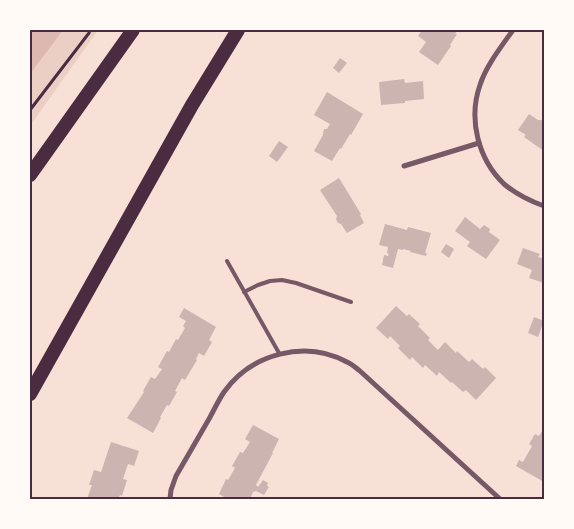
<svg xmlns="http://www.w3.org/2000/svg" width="574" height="529" viewBox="0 0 574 529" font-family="Helvetica,sans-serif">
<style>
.green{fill:#ebcfc5}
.water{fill:#dcb8b0}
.building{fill:#ccb4b1}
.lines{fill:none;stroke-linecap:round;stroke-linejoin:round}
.path{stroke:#4a2c40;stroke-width:3}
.service{stroke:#755966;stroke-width:4}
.minor{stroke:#755966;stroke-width:5}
.motorway{stroke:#4a2c40;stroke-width:14}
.neatline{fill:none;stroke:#4a2c40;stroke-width:2}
</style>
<rect width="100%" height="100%" fill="#f7e1d7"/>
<path class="green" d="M30 30H98L30 126Z"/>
<path class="water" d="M30 30H63L30 74Z"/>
<g class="building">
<path d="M422 30H458L455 34H457L450 45 451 46 438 65 419 52 426 42 418 36Z"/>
<path d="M340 58 347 63 339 73 333 68Z"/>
<path d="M404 79 405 83 423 81 424 99 405 101V103L381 105 379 82Z"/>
<path d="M327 92 363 114 351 135 350 134 341 149 340 148 332 161 314 151 323 135V133L324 129H327L330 124 314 115Z"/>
<path d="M529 114 538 120H541L544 122V151L524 137 526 135 518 130Z"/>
<path d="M279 141 288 147 277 162 269 156Z"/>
<path d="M339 178 361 214 360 215 364 223 347 233 341 224 338 223 336 219 337 216 320 190Z"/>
<path d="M465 217 480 229 484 225 490 229 489 232 500 240 486 259 467 246 470 242 455 231Z"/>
<path d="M385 224 407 230 408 227 431 233 425 253H427L426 256 410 252 411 251 403 249V250L398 249 393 268 382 265 384 255 388 256 389 254 387 253 388 247 379 245Z"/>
<path d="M446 244 454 249 449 258 441 252Z"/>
<path d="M523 248 540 254 538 257 544 259V283L529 278 532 270 517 264Z"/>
<path d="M396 306 407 316 409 314 420 324 418 326 430 338 428 340 438 350 445 342 456 353 457 351 469 362 472 359 483 369 485 367 496 378 476 400 466 390 463 392 452 382 451 383 439 372 437 376 425 365 423 368 412 357 410 360 398 348 400 346 390 336 388 339 376 328Z"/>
<path d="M184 308 216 327 209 340 212 342 204 356 199 353 196 359 197 360 185 380 182 378 175 391 177 392 169 406 167 405 160 417 161 418 153 433 127 418 144 392 143 391 151 377 155 379 162 369 158 367 167 351 169 352 176 339 178 340 185 328 183 326 186 321 179 317Z"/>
<path d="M534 317 544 321 538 337 528 333Z"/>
<path d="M253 425 279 439 272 453H273L256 485 258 487 263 480 268 483 267 486 269 487 264 495 256 491 253 492 250 499H228L219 494 226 479 228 480 235 468 232 466 240 452 243 453 250 442 245 439Z"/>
<path d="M544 428V482L516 466 519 460 523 462 532 446 529 444 535 434 539 436Z"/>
<path d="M111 442 139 451 134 466 128 464 123 479 127 480 122 496 120 495 118 499H87L92 485H89L94 470 101 472Z"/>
</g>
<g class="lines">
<path class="path" d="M30 110 89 33 90 30"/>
<g class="service">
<path d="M227 261 279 353"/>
<path d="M244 292 258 285 270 281 282 280 296 283 351 302"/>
</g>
<g class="minor">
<path d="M513 30C501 47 486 66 480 85 468 119 478 159 504 184 516 194 530 201 544 206"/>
<path d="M404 166 479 143"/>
<path d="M170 499 171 490 176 476C187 457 198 438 209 419 214 410 218 401 224 392 251 354 305 339 347 362 352 364 356 368 360 371L500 499"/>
</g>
<g class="motorway">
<path d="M30 175 133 30"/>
<path d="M30 394 192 105 238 30"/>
</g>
</g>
<rect width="574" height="529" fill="none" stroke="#fffaf5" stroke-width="62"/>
<rect x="31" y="31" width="512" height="467" class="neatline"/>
</svg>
